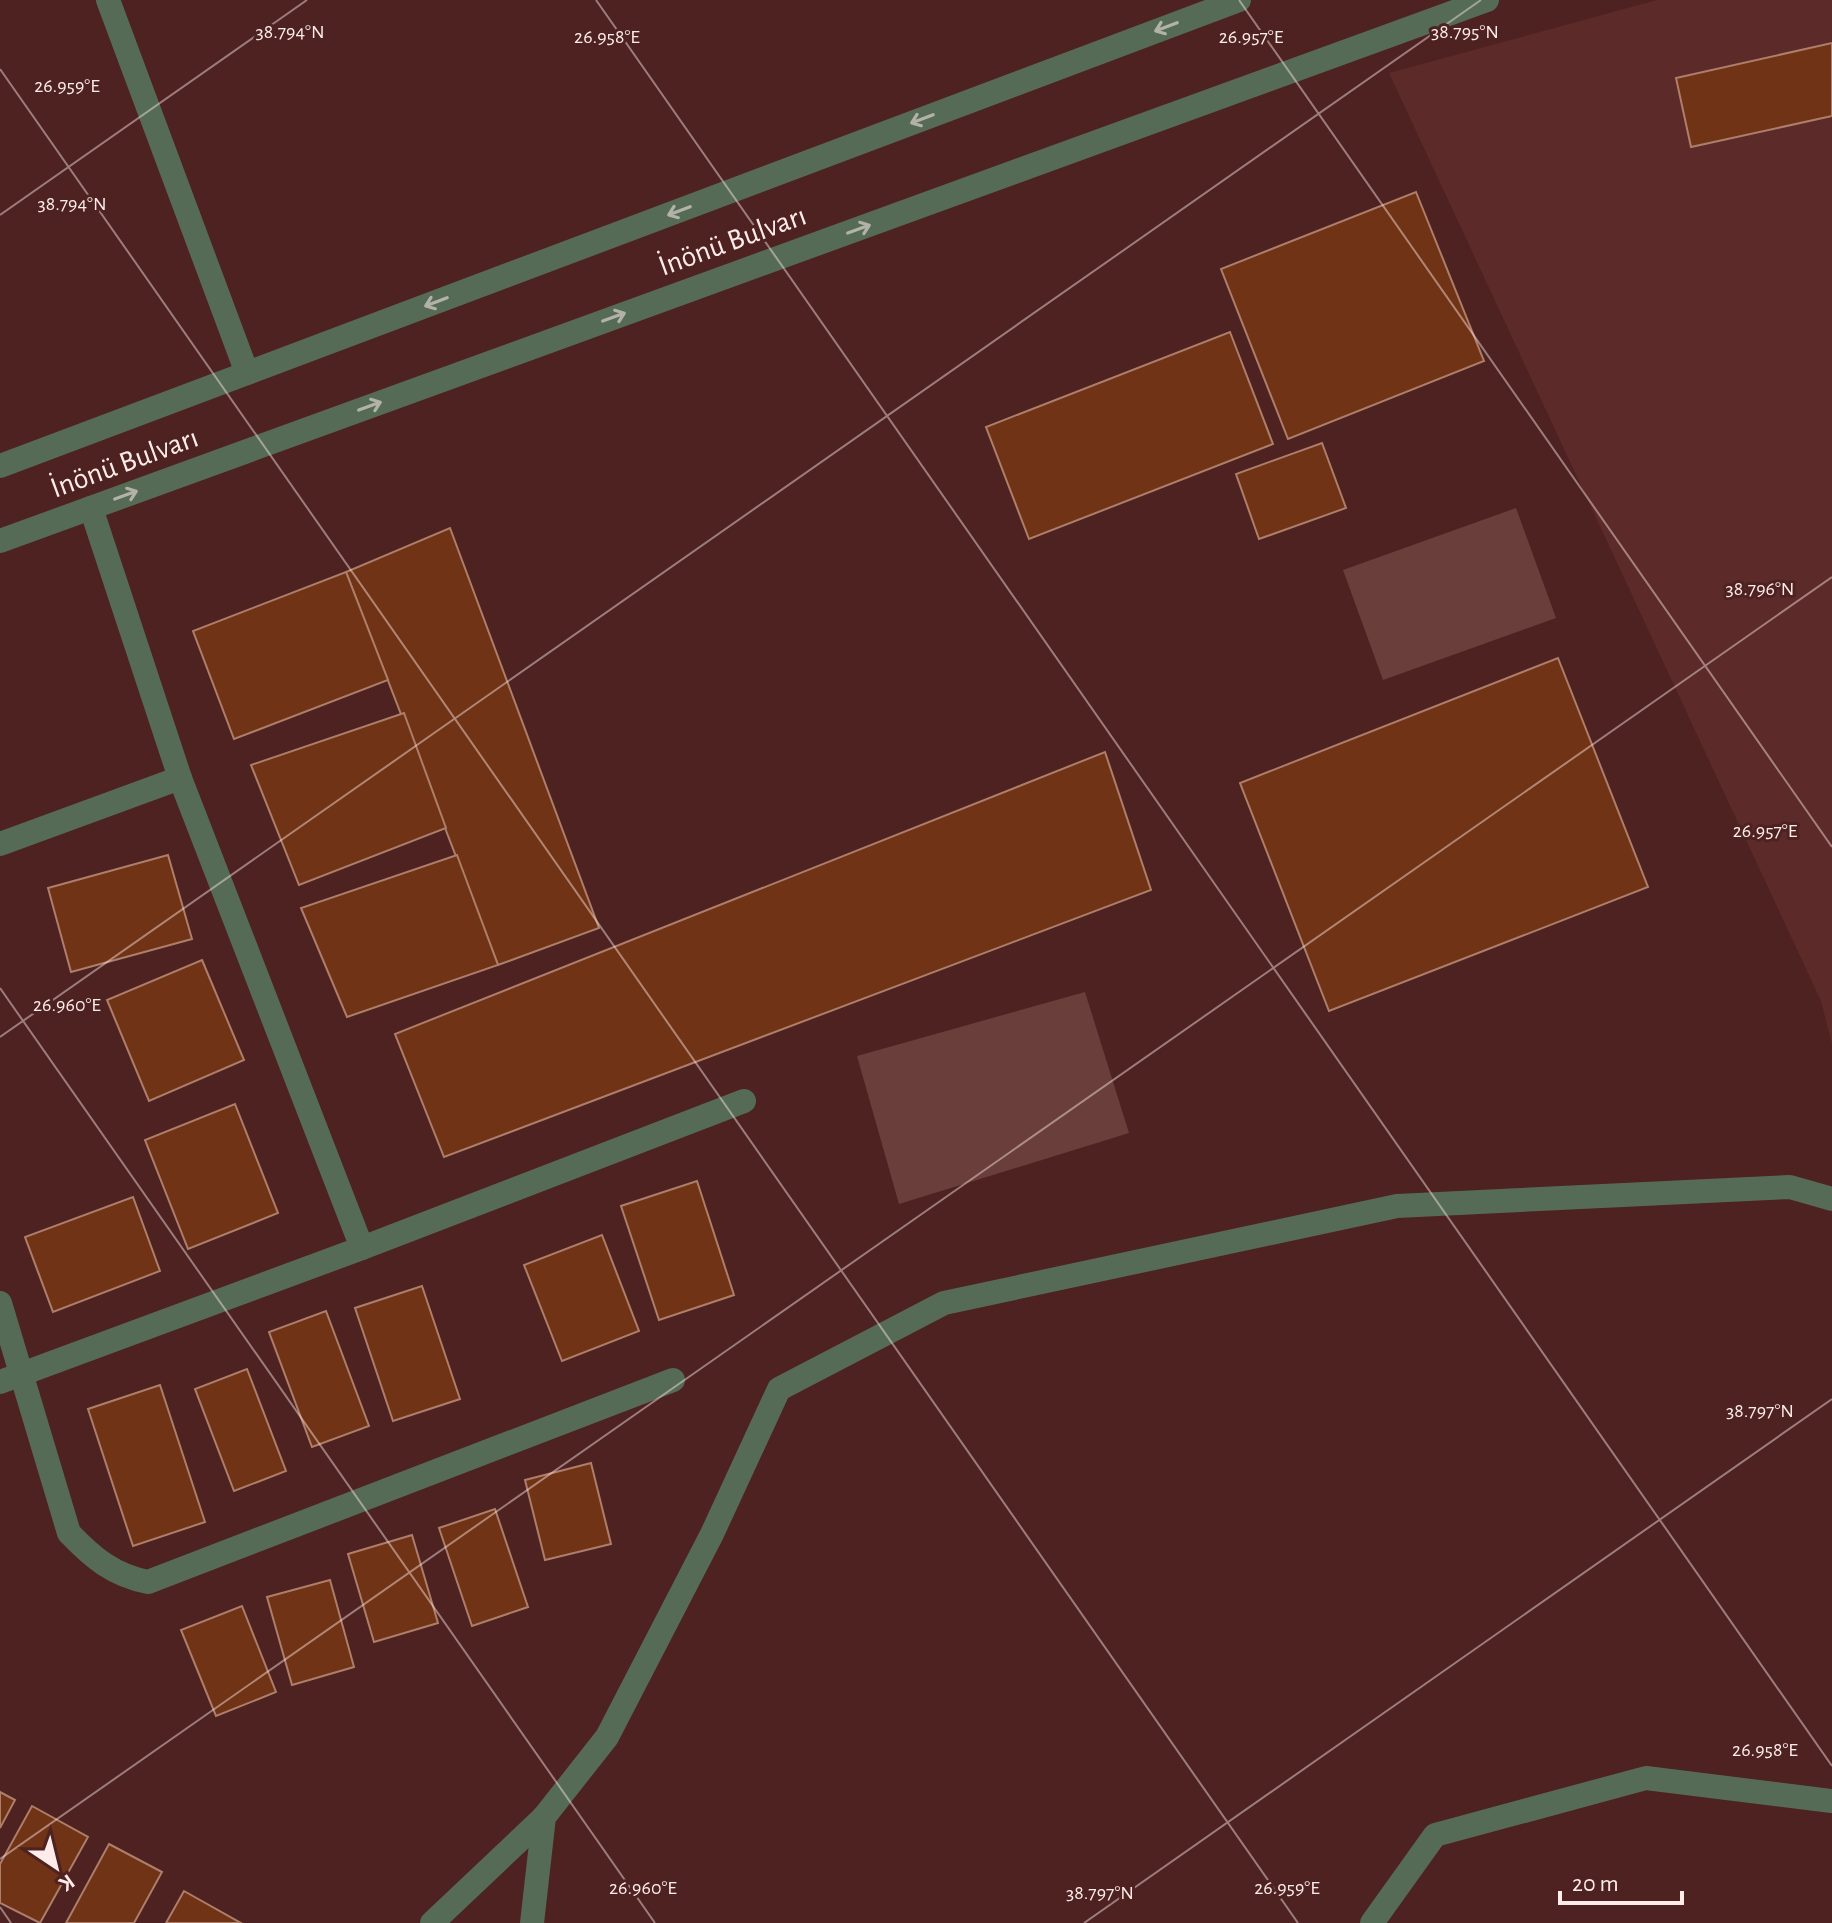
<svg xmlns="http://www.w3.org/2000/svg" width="1832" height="1923" viewBox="0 0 1832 1923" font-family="'Alegreya Sans',sans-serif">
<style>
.built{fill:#5c2a28}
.green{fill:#6a3e3b}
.building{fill:#713315;stroke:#ad7e6a;stroke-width:2}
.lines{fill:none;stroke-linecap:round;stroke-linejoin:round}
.minor{stroke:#556b55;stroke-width:24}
.oneway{stroke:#b2b2a8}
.ticks{fill:none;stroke:#feeceb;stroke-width:2;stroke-opacity:0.45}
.labels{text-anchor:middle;stroke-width:6;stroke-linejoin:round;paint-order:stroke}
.street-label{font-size:30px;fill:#feeceb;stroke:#4d2220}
.ticks-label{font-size:20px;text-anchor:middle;fill:#feeceb;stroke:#4d2220;stroke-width:6;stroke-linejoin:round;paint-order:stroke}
</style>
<rect width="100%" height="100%" fill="#4d2220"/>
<path class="built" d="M1657 0H1832V1044L1821 1001 1389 73Z"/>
<g class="green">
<path d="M1516 508 1556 618 1383 680 1343 570Z"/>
<path d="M1085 992 1129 1133 899 1204 857 1056Z"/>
</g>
<g class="building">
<path d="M1832 43V116L1691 147 1676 78Z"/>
<path d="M1416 192 1484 361 1288 439 1221 269Z"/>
<path d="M1230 332 1273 444 1029 539 986 427Z"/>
<path d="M1322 443 1346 508 1259 539 1236 474Z"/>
<path d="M450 528 599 928 498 965 346 572Z"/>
<path d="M346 572 388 680 234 739 193 631Z"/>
<path d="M1558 658 1648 887 1329 1011 1240 783Z"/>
<path d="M404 713 446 828 299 885 251 765Z"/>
<path d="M1105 752 1151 890 444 1157 395 1034Z"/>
<path d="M168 855 192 939 71 972 48 888Z"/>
<path d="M457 855 498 965 347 1017 301 908Z"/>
<path d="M202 960 244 1060 149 1101 107 1000Z"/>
<path d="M235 1104 278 1213 188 1249 145 1140Z"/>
<path d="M697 1181 734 1295 659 1320 621 1206Z"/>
<path d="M133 1197 160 1271 53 1312 25 1237Z"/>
<path d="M602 1235 639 1331 562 1361 524 1265Z"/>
<path d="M422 1286 460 1399 393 1421 355 1308Z"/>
<path d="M326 1311 369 1426 312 1447 269 1332Z"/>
<path d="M247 1369 286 1471 234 1491 195 1389Z"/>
<path d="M160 1385 205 1522 133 1546 88 1409Z"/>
<path d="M591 1463 611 1544 545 1560 525 1480Z"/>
<path d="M495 1509 528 1607 472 1626 439 1528Z"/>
<path d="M412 1535 438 1623 374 1642 348 1554Z"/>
<path d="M330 1580 354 1667 292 1685 267 1597Z"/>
<path d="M242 1606 276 1692 216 1716 181 1630Z"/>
<path d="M0 1792 15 1800 0 1828Z"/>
<path d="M32 1806 88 1837 40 1923 0 1903V1864Z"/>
<path d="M109 1844 162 1872 134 1923H66Z"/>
<path d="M184 1891 241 1923H166Z"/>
</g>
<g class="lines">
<g class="minor">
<path d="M108 0 247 373"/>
<path d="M0 466 1239 0"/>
<path d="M91 508 180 778 362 1248"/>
<path d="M0 541 1487 0"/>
<path d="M0 844 180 778"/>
<path d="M0 1303 69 1533C93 1558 113 1575 148 1582L673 1380"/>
<path d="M0 1382 362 1248 744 1101"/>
<path d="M432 1923 544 1817"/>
<path d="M532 1923 544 1817 607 1737 712 1534 779 1389 944 1303 1397 1206 1790 1187 1832 1199"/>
<path d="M1372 1923 1435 1835 1646 1778 1832 1801"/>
</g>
</g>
<defs><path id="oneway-shaft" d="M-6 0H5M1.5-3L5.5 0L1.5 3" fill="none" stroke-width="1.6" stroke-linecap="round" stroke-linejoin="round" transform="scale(2)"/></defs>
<g class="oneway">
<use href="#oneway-shaft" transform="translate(1166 27) rotate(159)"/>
<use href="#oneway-shaft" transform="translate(922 119) rotate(159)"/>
<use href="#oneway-shaft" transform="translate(679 211) rotate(159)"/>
<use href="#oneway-shaft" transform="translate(859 229) rotate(-20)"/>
<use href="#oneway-shaft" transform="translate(436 302) rotate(159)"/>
<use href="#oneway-shaft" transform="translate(614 317) rotate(-20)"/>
<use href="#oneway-shaft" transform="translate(370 406) rotate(-20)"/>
<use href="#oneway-shaft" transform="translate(126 495) rotate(-20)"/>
</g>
<path class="ticks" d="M596 0 1832 1766M1239 0 1832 847M0 69 1298 1923M0 215 307 0M0 988 655 1923M0 1037 1481 0M0 1859 1832 577M0 1907 11 1923M1084 1923 1832 1399"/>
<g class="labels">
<g class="street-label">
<text transform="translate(732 240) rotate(-20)" y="10">İnönü Bulvarı</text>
<text transform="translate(124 462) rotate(-20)" y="10">İnönü Bulvarı</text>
</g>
</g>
<g class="ticks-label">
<text x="1465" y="38">38.795°N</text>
<text x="290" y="38">38.794°N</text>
<text x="607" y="43">26.958°E</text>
<text x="1251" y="43">26.957°E</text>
<text x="67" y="92">26.959°E</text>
<text x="72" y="210">38.794°N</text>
<text x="1760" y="595">38.796°N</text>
<text x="1765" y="837">26.957°E</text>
<text x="67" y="1011">26.960°E</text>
<text x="1760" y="1417">38.797°N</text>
<text x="1765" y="1756">26.958°E</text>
<text x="643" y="1894">26.960°E</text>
<text x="1287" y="1894">26.959°E</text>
<text x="1100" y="1899">38.797°N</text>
</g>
<g transform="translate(56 1867) rotate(145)" stroke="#4d2220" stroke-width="6" paint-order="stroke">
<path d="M0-6L14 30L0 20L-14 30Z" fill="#feeceb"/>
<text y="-12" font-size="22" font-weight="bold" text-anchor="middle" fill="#feeceb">K</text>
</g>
<path d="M1560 1891v12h122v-12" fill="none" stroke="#feeceb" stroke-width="4"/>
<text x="1572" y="1891" font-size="24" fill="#feeceb" stroke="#4d2220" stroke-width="6" paint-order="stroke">20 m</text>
</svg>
